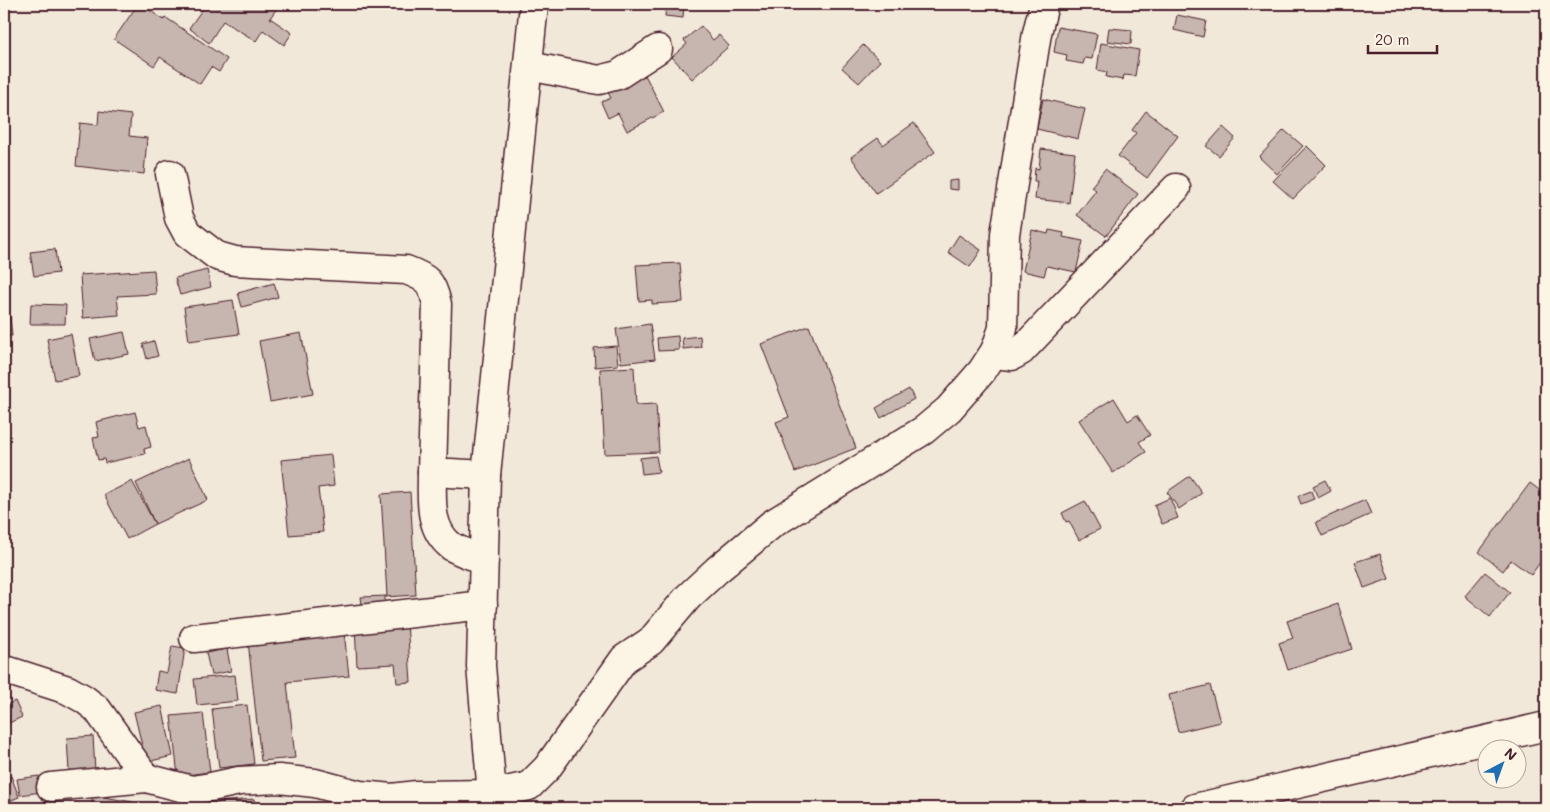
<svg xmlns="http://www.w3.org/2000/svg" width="1550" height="812" viewBox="0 0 1550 812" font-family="Mali,sans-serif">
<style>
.building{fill:#c7b6af;stroke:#4a1f2b}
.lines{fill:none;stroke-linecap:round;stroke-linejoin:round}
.minor-casing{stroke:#4a1f2b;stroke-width:31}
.major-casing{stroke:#4a1f2b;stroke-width:31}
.minor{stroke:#fcf5e5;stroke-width:28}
.major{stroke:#fcf5e5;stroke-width:28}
</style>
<rect width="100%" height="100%" fill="#f1e8da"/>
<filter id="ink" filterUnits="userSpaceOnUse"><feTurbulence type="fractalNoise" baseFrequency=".02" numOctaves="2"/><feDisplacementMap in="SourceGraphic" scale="10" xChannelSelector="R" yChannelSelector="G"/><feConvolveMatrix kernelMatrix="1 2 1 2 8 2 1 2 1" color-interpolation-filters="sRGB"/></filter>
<g filter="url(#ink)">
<g class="building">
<path d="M138 4H140L164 20 165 17 227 59 219 72 211 67 200 84 160 57 154 66 114 39Z"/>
<path d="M206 4H280L270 18 292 33 284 45 263 30 256 41 223 21 209 43 189 28Z"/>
<path d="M666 4H684L683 18 665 16Z"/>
<path d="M1177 15 1206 21 1203 37 1174 30Z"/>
<path d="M701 26 713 40 719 35 729 46 692 79 672 57 687 44 684 40Z"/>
<path d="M1058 27 1097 34 1092 59 1085 58 1083 64 1066 61 1067 55 1054 52Z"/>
<path d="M1109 28 1132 30 1131 44 1107 41Z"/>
<path d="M1101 43 1139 50 1135 76 1124 75 1123 80 1106 77 1107 72 1097 70Z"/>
<path d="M863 45 880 61 859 83 842 68Z"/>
<path d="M645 75 664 112 627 131 618 113 608 118 601 102 611 98 606 89 624 86Z"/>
<path d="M1043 99 1085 109 1078 139 1037 129Z"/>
<path d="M99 111 131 115 129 136 147 138 144 174 76 166 80 123 98 125Z"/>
<path d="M1146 111 1178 136 1147 178 1118 156 1136 133 1132 130Z"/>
<path d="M914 123 935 152 876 193 851 157 878 138 883 145Z"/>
<path d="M1223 127 1235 138 1219 156 1206 146Z"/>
<path d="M1284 130 1303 146 1277 174 1259 157Z"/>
<path d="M1307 146 1326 165 1293 199 1273 181Z"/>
<path d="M1041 149 1075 153 1069 203 1035 199 1037 181H1034L1035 168 1039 169Z"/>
<path d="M1105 169 1138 194 1106 236 1077 215 1096 190 1091 187Z"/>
<path d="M958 180V190L949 189V181Z"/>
<path d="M1032 230 1048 234 1049 230 1064 233 1063 237 1083 241 1076 272 1047 266 1044 276 1023 271Z"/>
<path d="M959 235 981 250 970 267 948 252Z"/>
<path d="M55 249 58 273 34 276 30 252Z"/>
<path d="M680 263 683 302 652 304V300L639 301 636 265Z"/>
<path d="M154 270 156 294 117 296 119 315 83 318 80 275Z"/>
<path d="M207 270 211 287 180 295 175 278Z"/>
<path d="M274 283 278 297 242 307 238 293Z"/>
<path d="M233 300 239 334 189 341 184 307Z"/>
<path d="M31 304 66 305 65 324H30Z"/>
<path d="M10 316 12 336H4V317Z"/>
<path d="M650 324 655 359 621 363 616 329Z"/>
<path d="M809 326 856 448 795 472 776 422 789 417 761 344Z"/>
<path d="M124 332 129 354 95 361 90 339Z"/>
<path d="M301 333 313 394 270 402 259 341Z"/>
<path d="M71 334 79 376 55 380 47 339Z"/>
<path d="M678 336 679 350 658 351 657 338Z"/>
<path d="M700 336 701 347 683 349 682 338Z"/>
<path d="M154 341 158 356 147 359 143 344Z"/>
<path d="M616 346 618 365 595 367 594 348Z"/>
<path d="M634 367 636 405 656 404 659 452 605 454 600 369Z"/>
<path d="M909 389 914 399 881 418 876 408Z"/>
<path d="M1114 398 1128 421 1137 415 1150 435 1139 442 1146 452 1113 473 1079 420Z"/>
<path d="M135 412 139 427 146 425 151 447 144 449 145 454 105 463 104 459 98 460 93 438 99 437 96 422Z"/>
<path d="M331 455 334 486 318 488 323 532 289 535 281 460Z"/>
<path d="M656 456 659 472 642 474 640 458Z"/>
<path d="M189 458 208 500 155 524 136 483Z"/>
<path d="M1190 476 1202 493 1179 509 1167 492Z"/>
<path d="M1325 480 1331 491 1318 498 1313 486Z"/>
<path d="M132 481 155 524 127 539 104 495Z"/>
<path d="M1530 483 1546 495V554L1531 575 1511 560 1503 571 1479 552Z"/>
<path d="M1311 491 1314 499 1301 504 1298 496Z"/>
<path d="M410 492 416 595 385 597V603L362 605 361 597 387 596 381 494Z"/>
<path d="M1170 498 1178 518 1162 524 1154 505Z"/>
<path d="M1365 500 1371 514 1322 536 1316 522Z"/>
<path d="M1085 501 1100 529 1079 540 1069 521 1066 522 1062 513Z"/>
<path d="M1380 554 1389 579 1364 588 1355 562Z"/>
<path d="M1485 572 1510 592 1490 617 1465 596Z"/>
<path d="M1338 604 1352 649 1288 670 1279 643 1293 638 1287 621Z"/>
<path d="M407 622 411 682 397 683 395 664 357 666 355 626Z"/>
<path d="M344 632 349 676 287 682 295 758 261 761 248 641Z"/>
<path d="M172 646 185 648 178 694 155 690 158 671 167 673Z"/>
<path d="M227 649 231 671 211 675 206 653Z"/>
<path d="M235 675 238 701 197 705 194 679Z"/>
<path d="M1210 685 1220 722 1178 732 1169 695Z"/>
<path d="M15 701 22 717 9 723 4 710V706Z"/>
<path d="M247 705 254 764 219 768 212 709Z"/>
<path d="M162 706 173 756 146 762 134 712Z"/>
<path d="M203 713 210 772 178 776 171 716Z"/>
<path d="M93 736 95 771 69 772 67 738Z"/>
<path d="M11 776 19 797 9 801 4 786V779Z"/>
<path d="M39 776 41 792 20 795 17 779Z"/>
<path d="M92 795 133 802V808H92Z"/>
<path d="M254 799 255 808H218L217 802Z"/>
<path d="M1529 805V808H1487Z"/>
</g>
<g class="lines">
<defs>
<g id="minor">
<path d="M529 66 599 80 618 75 658 49"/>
<path d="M170 174 179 218 187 233 217 256 235 261 406 270C428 278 432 282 437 304L432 472 486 475"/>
<path d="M995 351 1003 355 1012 356 1021 351 1176 188"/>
<path d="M432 472C432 498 428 528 451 546 460 552 474 556 484 560"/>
<path d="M194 638 483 605"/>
<path d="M9 671 68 690 84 699 97 709 146 778"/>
<path d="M51 787 146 778 192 790 211 787 239 781 279 779 315 783 360 795 392 798 417 795 492 794 529 786 547 768 624 659 651 641 688 597 717 570 772 524 924 430 949 409 982 371 995 351 1003 328 1005 234 1037 33 1044 4"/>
<path d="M1195 808 1546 726"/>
</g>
<path id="major" d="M496 808 492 794 481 666 486 475 534 4"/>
</defs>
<use href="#minor" class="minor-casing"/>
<use href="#major" class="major-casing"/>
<use href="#minor" class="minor"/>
<use href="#major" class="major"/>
</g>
</g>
<rect width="1550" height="812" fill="none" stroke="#fcf5e5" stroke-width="20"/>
<rect x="10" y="10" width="1530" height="792" fill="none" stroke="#4a1f2b" stroke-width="2" filter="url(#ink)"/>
<g transform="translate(1502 764) rotate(41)"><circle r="24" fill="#fcf5e5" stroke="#b59f9b"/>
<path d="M0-4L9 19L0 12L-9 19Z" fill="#1f6fb2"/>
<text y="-8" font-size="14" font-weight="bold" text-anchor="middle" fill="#4a1f2b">N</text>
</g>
<path d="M1368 45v8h69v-8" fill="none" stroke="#4a1f2b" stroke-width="2.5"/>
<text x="1375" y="45" font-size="15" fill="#4a1f2b" stroke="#fcf5e5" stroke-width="4" paint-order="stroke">20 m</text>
</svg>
